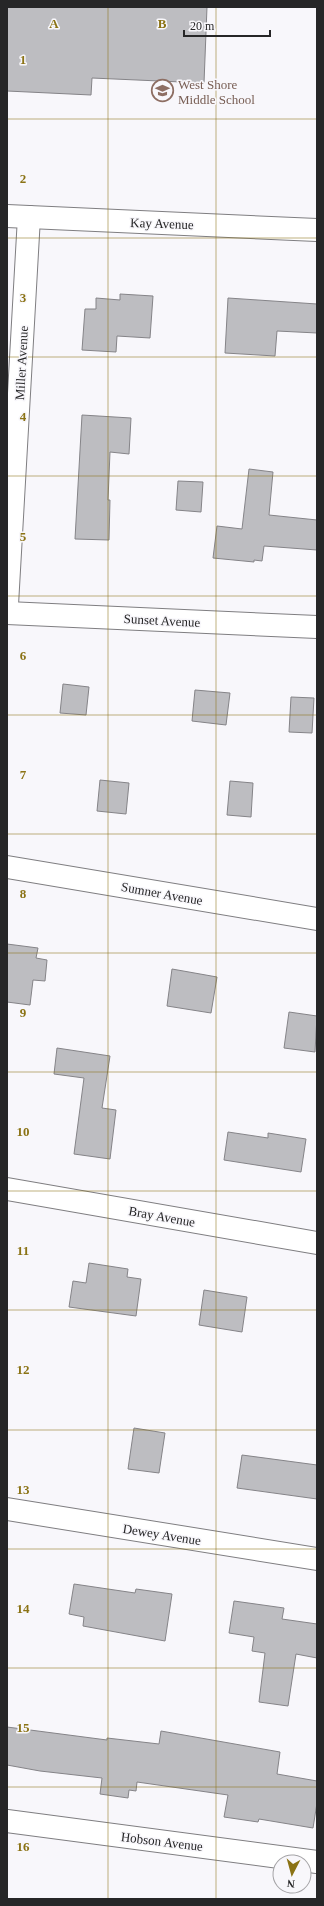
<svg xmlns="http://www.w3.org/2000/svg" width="324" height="1906" viewBox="0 0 324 1906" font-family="Georgia,serif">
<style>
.building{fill:#bdbdc1;stroke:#858488}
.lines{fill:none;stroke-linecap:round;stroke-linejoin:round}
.minor-casing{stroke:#7f7e81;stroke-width:24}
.minor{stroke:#fff;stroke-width:22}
.grid{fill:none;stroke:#8b7315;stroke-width:1;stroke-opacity:0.55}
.labels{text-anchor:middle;stroke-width:3;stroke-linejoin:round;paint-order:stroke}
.education-label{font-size:13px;fill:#785e54;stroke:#f8f7fb;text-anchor:start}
.street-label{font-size:13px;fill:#262627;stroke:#f8f7fb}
.grid-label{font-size:13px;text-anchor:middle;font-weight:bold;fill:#8b7315;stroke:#f8f7fb;stroke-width:3;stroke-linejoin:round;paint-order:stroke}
</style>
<rect width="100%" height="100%" fill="#f8f7fb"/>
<g class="building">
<path d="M7 7H207L204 83 92 78 91 95 7 91Z"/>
<path d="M120 294 153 296 150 338 117 336 116 352 82 350 85 309H96V298L120 300Z"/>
<path d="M228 298 317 304V333L277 331 275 356 225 353Z"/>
<path d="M82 415 131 418 129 454 110 452 108 500H110L109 540 75 539Z"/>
<path d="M249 469 273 472 269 515 317 520V550L264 546 262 561 254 560V562L213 558 217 526 242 529Z"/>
<path d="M178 481 203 482 201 512 176 510Z"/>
<path d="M63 684 89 687 86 715 60 713Z"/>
<path d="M195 690 230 693 226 725 192 721Z"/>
<path d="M291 697 314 698 312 733 289 732Z"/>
<path d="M100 780 129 783 126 814 97 811Z"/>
<path d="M230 781 253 783 251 817 227 815Z"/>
<path d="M7 944 38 948 36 958 47 960 45 981 33 980 30 1005 7 1002Z"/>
<path d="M172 969 217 977 211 1013 167 1006Z"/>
<path d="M289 1012 317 1016 315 1052 284 1048Z"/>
<path d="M57 1048 110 1056 102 1108 116 1110 110 1159 74 1154 84 1078 54 1074Z"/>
<path d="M228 1132 268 1138V1133L306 1139 301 1172 224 1160Z"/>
<path d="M89 1263 128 1269 127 1277 141 1279 136 1316 69 1307 73 1281 86 1283Z"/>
<path d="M204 1290 247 1297 242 1332 199 1325Z"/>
<path d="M134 1428 165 1433 159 1473 128 1469Z"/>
<path d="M242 1455 317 1465V1499L237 1488Z"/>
<path d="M74 1584 135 1593 136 1589 172 1594 165 1641 83 1626 84 1617 69 1614Z"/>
<path d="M234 1601 284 1608 282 1619 317 1624V1658L296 1654 288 1706 259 1702 265 1653 252 1651 254 1637 229 1633Z"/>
<path d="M7 1727 107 1740V1738L159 1744 161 1731 280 1752 277 1774 317 1781V1803L313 1828 259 1819 258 1822 224 1817 228 1795 137 1782 136 1791 129 1790 128 1798 100 1794 102 1778 40 1771 7 1765Z"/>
</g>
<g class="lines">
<defs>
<g id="minor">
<path d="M7 216 317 230"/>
<path d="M7 605 29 217"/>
<path d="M7 613 317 627"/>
<path d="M7 867 317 919"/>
<path d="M7 1189 317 1243"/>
<path d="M7 1509 317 1559"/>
<path d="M7 1821 317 1862"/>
</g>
</defs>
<use href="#minor" class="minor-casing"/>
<use href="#minor" class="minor"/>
</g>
<path class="grid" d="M108 7V1899M216 7V1899M7 119H317M7 238H317M7 357H317M7 476H317M7 596H317M7 715H317M7 834H317M7 953H317M7 1072H317M7 1191H317M7 1310H317M7 1430H317M7 1549H317M7 1668H317M7 1787H317"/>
<defs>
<symbol id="school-ring" viewBox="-11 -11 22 22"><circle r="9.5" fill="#f8f7fb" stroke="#8d6e63" stroke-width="1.5"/><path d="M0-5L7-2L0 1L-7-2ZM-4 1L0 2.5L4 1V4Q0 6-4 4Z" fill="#8d6e63"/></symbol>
</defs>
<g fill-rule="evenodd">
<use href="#school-ring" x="150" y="78" width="25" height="25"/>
</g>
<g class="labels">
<g class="education-label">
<text x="178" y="89">West Shore<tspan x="178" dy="15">Middle School</tspan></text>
</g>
<g class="street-label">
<text transform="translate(162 223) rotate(2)" y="5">Kay Avenue</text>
<text transform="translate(21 363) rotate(-87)" y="5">Miller Avenue</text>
<text transform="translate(162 620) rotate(3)" y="5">Sunset Avenue</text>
<text transform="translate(162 893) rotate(10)" y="5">Sumner Avenue</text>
<text transform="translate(162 1216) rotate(10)" y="5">Bray Avenue</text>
<text transform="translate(162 1534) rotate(9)" y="5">Dewey Avenue</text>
<text transform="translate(162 1841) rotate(7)" y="5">Hobson Avenue</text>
</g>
</g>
<g class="grid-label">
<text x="54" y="28">A</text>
<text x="162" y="28">B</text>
<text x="23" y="64">1</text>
<text x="23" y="183">2</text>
<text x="23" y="302">3</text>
<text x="23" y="421">4</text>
<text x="23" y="541">5</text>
<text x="23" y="660">6</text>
<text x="23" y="779">7</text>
<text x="23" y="898">8</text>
<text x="23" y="1017">9</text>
<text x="23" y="1136">10</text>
<text x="23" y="1255">11</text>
<text x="23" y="1374">12</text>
<text x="23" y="1494">13</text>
<text x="23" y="1613">14</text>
<text x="23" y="1732">15</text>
<text x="23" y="1851">16</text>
</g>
<rect width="324" height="1906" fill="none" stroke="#262627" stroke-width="16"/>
<g transform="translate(292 1874) rotate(186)"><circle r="19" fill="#f8f7fb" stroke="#a4a3a6"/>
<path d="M0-3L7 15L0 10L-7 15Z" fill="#8b7315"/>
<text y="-6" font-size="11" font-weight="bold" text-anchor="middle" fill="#262627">N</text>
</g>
<path d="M184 30v6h86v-6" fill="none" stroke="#262627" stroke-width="2"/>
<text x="190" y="30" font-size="12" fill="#262627" stroke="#f8f7fb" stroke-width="3" paint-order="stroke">20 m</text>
</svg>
